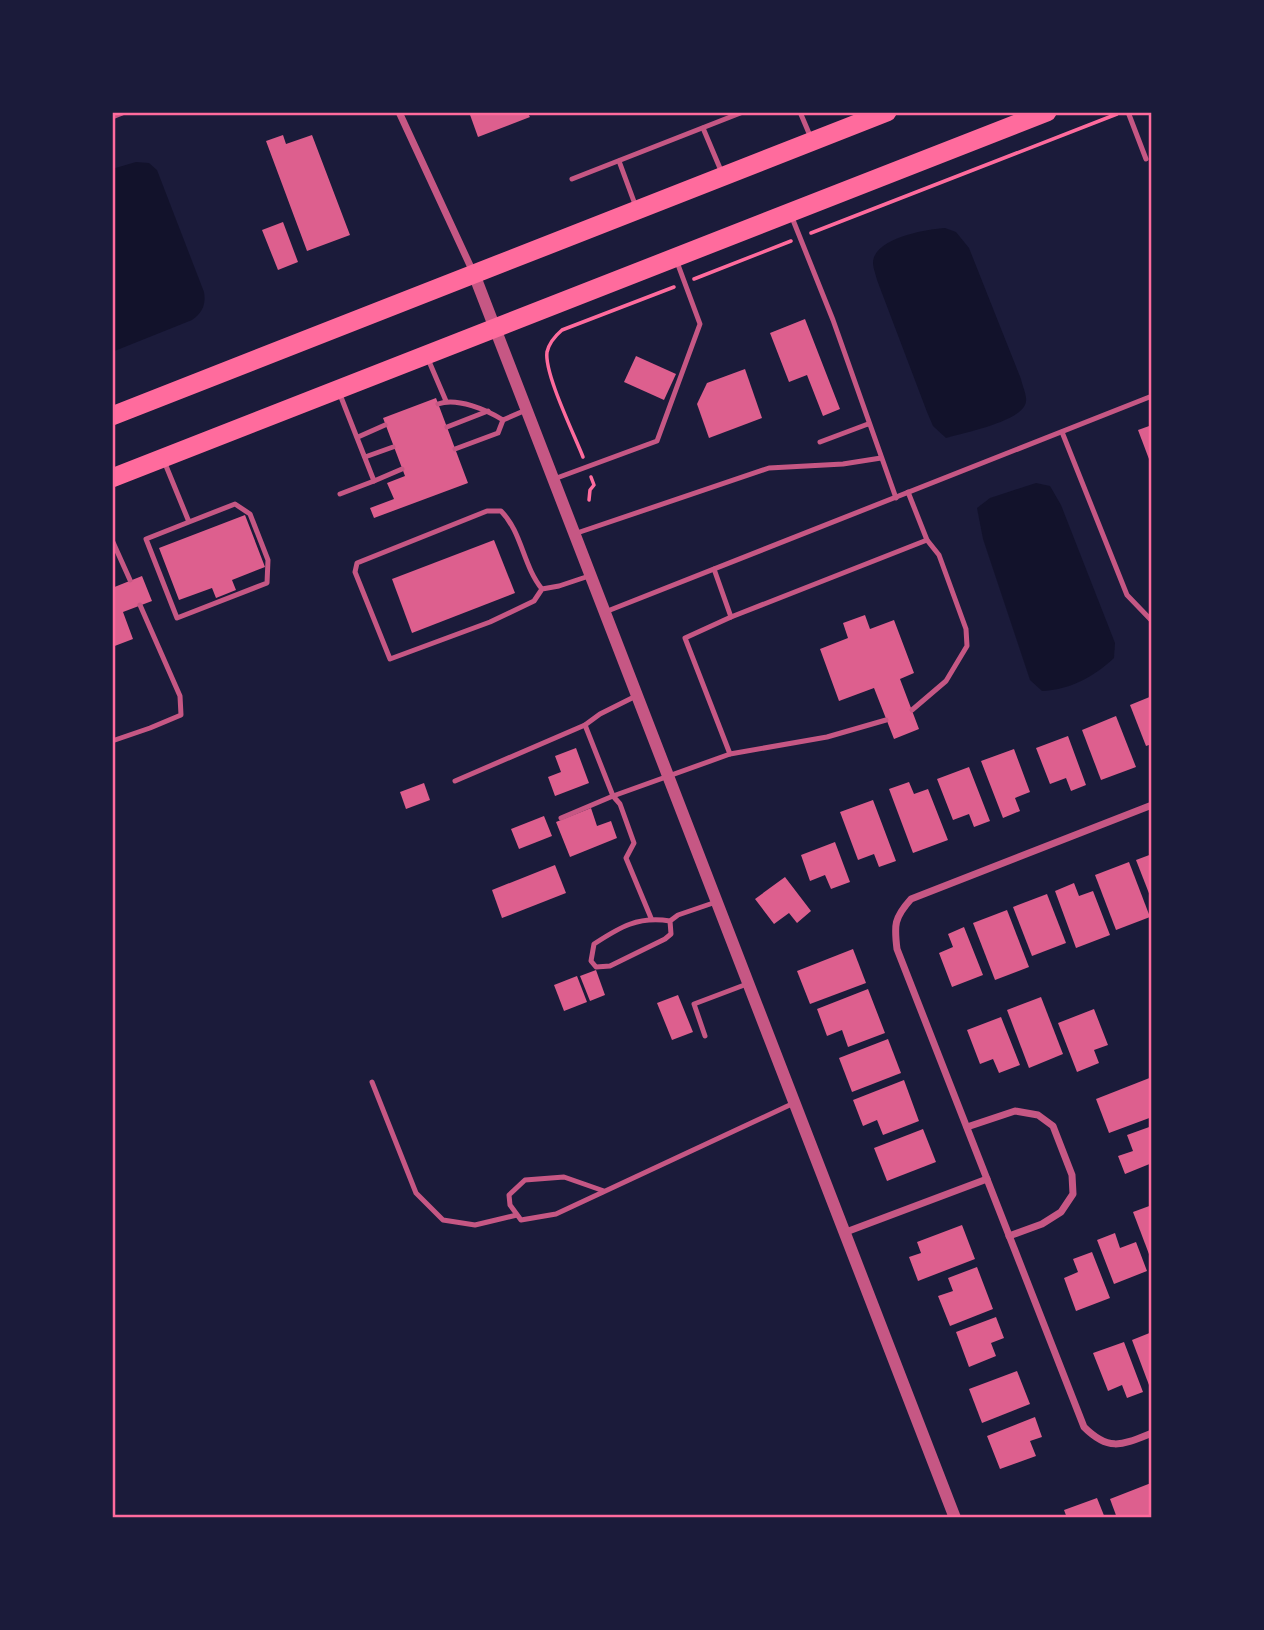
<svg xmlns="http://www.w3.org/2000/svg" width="1264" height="1630" viewBox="0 0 1264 1630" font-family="'Archivo Narrow',sans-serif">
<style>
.water{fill:#12122b}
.building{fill:#dd5f8e}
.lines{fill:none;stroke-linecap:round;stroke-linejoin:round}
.path{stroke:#ff6b9d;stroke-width:3.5}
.service{stroke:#c65784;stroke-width:5}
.minor{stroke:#c65784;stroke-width:7}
.tertiary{stroke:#c65784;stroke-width:12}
.trunk{stroke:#ff6b9d;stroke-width:19}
.neatline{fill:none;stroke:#ff6b9d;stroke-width:2.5}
</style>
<rect width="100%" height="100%" fill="#1b1b3a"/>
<g class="water">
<path d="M136 162 149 163 157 170 204 292C206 304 203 312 192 320L112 352V169Z"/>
<path d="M945 228 956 232 969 248 1021 379C1022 385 1027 395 1026 401 1025 421 963 433 946 438L933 426 927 412 877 280C876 275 873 268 873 263 873 238 927 229 945 228Z"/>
<path d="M1036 483 1050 486 1061 505 1115 643 1114 658C1094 677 1069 690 1042 691L1030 680 983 539 977 508 990 498Z"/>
</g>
<g class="building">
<path d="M469 112H527L530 117 478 137Z"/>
<path d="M283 135 286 144 312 135 350 235 307 251 266 141Z"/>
<path d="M283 222 298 262 278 270 262 230Z"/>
<path d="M805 319 840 409 823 416 807 375 789 382 770 333Z"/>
<path d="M636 356 676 374 664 400 624 382Z"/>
<path d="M745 369 762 418 709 438 697 404 707 383Z"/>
<path d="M436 398 468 483 374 518 370 508 394 499 387 483 405 476 383 418Z"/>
<path d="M1152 425V467L1138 430Z"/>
<path d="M245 515 265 567 232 580 236 590 216 598 212 588 179 600 159 548Z"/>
<path d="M494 540 515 593 412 633 392 579Z"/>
<path d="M142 576 152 601 123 612 133 639 112 647V588Z"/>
<path d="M865 615 870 629 894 620 914 673 900 679 919 729 894 739 874 688 839 701 820 649 848 638 843 623Z"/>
<path d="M1152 696V744L1146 746 1130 705Z"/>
<path d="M1116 716 1136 767 1101 780 1082 730Z"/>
<path d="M1068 736 1086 785 1071 791 1066 778 1050 784 1036 748Z"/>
<path d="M576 748 589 783 555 796 548 777 561 772 555 756Z"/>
<path d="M1014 749 1030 792 1015 798 1020 811 1003 818 981 761Z"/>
<path d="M969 767 990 821 974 827 969 814 953 820 937 779Z"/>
<path d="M909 782 914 794 928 789 948 840 913 853 889 789Z"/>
<path d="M424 783 430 800 406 809 400 792Z"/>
<path d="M873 800 896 861 879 867 874 854 858 860 840 812Z"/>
<path d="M591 808 597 826 611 821 617 838 570 857 556 822Z"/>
<path d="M544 816 552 836 519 849 511 829Z"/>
<path d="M835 842 850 882 831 889 825 875 810 881 801 855Z"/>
<path d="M1152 854V901L1136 860Z"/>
<path d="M1129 862 1150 917 1116 930 1095 875Z"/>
<path d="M555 865 566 893 502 918 492 890Z"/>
<path d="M785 877 811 911 797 923 789 913 774 924 755 899Z"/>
<path d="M1074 883 1079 896 1093 891 1110 935 1076 948 1055 891Z"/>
<path d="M1047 894 1066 943 1032 956 1013 907Z"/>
<path d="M1007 910 1029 967 995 980 973 923Z"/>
<path d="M964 927 983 975 952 987 939 953 953 947 948 934Z"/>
<path d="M853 949 866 983 810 1004 797 971Z"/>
<path d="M596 970 605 995 590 1001 580 976Z"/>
<path d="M577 976 587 1002 564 1011 554 985Z"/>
<path d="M868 989 885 1033 848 1047 842 1030 827 1036 817 1009Z"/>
<path d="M678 995 693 1032 672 1040 657 1003Z"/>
<path d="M1041 997 1063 1054 1029 1068 1007 1010Z"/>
<path d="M1094 1009 1108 1045 1094 1050 1099 1063 1077 1072 1058 1023Z"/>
<path d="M1001 1017 1020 1065 999 1073 993 1059 980 1064 967 1030Z"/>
<path d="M888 1039 901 1073 852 1092 839 1058Z"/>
<path d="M1152 1077V1117L1109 1133 1096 1099Z"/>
<path d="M904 1080 919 1121 883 1135 877 1120 863 1126 853 1100Z"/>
<path d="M1152 1126V1163L1125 1174 1118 1156 1133 1151 1127 1135Z"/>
<path d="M923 1129 936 1162 887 1181 874 1148Z"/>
<path d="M1152 1205V1262L1133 1212Z"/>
<path d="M962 1225 975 1259 918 1281 909 1257 921 1253 917 1242Z"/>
<path d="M1115 1233 1120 1248 1136 1242 1147 1271 1114 1284 1097 1240Z"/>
<path d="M1092 1252 1110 1298 1076 1311 1064 1278 1078 1272 1073 1259Z"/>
<path d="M977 1267 993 1309 950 1326 938 1296 953 1291 948 1278Z"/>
<path d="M996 1317 1004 1338 991 1343 996 1356 969 1367 956 1332Z"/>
<path d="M1152 1332V1393L1132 1340Z"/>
<path d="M1124 1342 1143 1392 1127 1398 1122 1385 1108 1391 1093 1353Z"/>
<path d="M1017 1371 1030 1404 982 1423 969 1389Z"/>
<path d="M1035 1417 1042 1437 1030 1441 1036 1456 1000 1469 987 1436Z"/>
<path d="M1151 1483 1152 1518H1117L1110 1499Z"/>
<path d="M1097 1498 1105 1518H1067L1064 1510Z"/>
</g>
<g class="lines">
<g class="path">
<path d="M811 233 1117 114"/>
<path d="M694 279 791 241"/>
<path d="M583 457C574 434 544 373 547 352 549 343 555 336 562 330L674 287"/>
<path d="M589 500 590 490 594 485 591 477"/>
</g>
<g class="service">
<path d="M800 112 811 138"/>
<path d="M1128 112 1146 159"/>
<path d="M703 128 722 173"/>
<path d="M619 161 636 207"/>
<path d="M572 179 743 112"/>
<path d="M791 215 833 320 896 498"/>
<path d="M428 359 446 401"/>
<path d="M339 392 374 481 402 469"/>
<path d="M438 404C457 397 487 410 503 420L526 410"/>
<path d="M447 427 488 411"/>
<path d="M1062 432 1127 595 1152 621"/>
<path d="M358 437 385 425"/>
<path d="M820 442 868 424"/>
<path d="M455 449 498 433 503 420"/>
<path d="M365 457 393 447"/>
<path d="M164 461 189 522 146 539 177 618 267 583 268 560 250 514 235 504 189 522"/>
<path d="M554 479 657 441 700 324 677 262"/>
<path d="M340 494 374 481"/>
<path d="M574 534 769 468 843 464 881 458"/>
<path d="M112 540 130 580"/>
<path d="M542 589 534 601 490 622 390 659 355 572 357 563 487 511H501C522 532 523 566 542 589L559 586 589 576"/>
<path d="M605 612 1152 396"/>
<path d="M731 617 927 540 908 492"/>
<path d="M636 696 600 714 585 725 613 796 620 804 634 843 626 858 651 918"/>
<path d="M912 710 946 681 967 646 966 629 939 555 927 540"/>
<path d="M112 741 150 728 181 715 180 696 140 605"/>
<path d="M730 754 827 737 886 720"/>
<path d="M455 781 585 725"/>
<path d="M561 818 613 796 730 754 685 638 731 617 714 569"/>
<path d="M670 921 671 934 665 939 610 966 596 967 591 961 594 944C620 927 638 916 670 921L678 915 716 902"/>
<path d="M705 1036 694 1004 747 984"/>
<path d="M372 1082 416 1193 443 1220 475 1225 517 1215"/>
<path d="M604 1191 564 1177 525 1180 509 1195 510 1205 521 1220 556 1214 794 1103"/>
</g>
<g class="minor">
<path d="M399 112 474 274"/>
<path d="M112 116 122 112"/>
<path d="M1152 805 911 899C894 918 894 925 897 949L1084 1427C1109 1452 1122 1445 1152 1433"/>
<path d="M967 1127 1015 1111 1038 1115 1053 1126 1072 1175 1073 1194 1061 1212 1042 1224 1009 1236"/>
<path d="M846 1232 987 1179"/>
</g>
<path class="tertiary" d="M474 274 955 1518"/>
<g class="trunk">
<path d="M112 416 887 112"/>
<path d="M112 478 1047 112"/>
</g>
</g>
<rect width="1264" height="1630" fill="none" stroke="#1b1b3a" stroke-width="228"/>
<rect x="114" y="114" width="1036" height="1402" class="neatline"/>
</svg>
